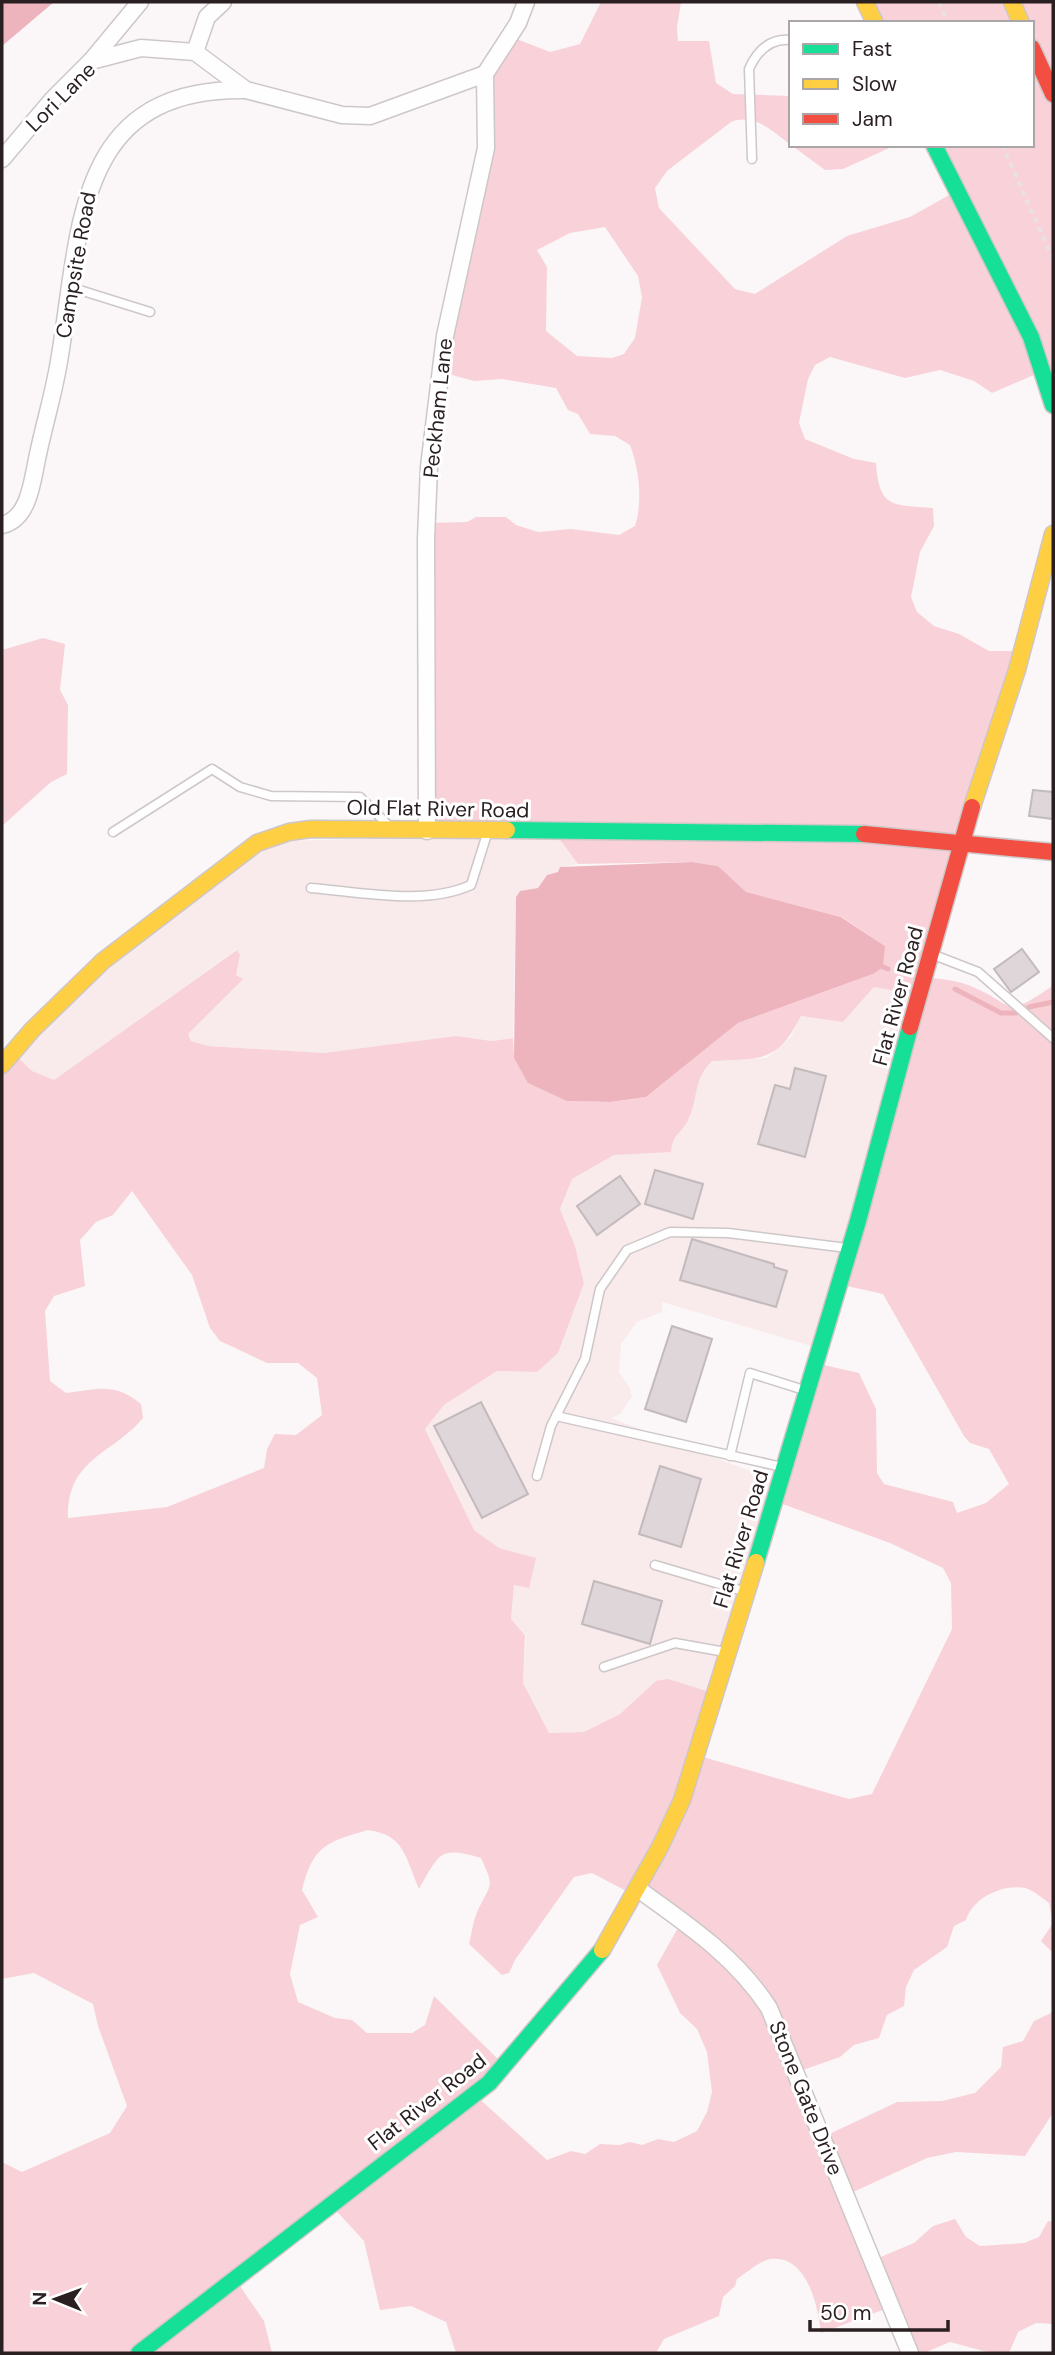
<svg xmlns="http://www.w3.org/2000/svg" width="1055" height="2355" viewBox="0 0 1055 2355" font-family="'DM Sans',sans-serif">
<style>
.built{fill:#f9eaec}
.forest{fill:#f8d2d8;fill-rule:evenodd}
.water{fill:#eeb4be}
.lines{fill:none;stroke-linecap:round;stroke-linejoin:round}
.stream{stroke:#eeb4be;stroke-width:5}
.building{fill:#ded6d8;stroke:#c2babc;stroke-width:2}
.lane-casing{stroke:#cec7c8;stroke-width:11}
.street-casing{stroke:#cec7c8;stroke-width:19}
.fast-casing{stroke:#cec7c8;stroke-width:19}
.slow-casing{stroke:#cec7c8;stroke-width:19}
.jam-casing{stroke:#cec7c8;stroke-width:19}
.path{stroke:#e6e3e4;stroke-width:3.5;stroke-dasharray:5 5;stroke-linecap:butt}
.lane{stroke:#fefefe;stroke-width:8}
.street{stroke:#fefefe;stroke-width:16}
.fast{stroke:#16e098;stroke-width:16}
.slow{stroke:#ffcf43;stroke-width:16}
.jam{stroke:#f24e42;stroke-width:16}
.labels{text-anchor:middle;stroke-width:6;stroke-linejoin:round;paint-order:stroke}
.street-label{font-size:21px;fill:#2a1f21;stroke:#fff}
</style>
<rect width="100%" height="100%" fill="#fbf7f8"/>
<g class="built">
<path d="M555 833 578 864 561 867 558 872 547 875 538 888 520 891 516 897 513 1038 492 1041 455 1036 323 1053 208 1046 191 1041 188 1034 242 979 236 975 240 956 236 950 54 1080 32 1071 12 1052 256 842Z"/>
<path d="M874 987 917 995 818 1348 662 1302V1312L637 1322 621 1344 619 1372 630 1388 632 1397 620 1414 611 1418 779 1482 713 1693 656 1681 620 1714 584 1732 548 1733 523 1683 526 1635 511 1619 514 1585 499 1548 474 1530 425 1429 444 1405 497 1371 537 1372 584 1283 575 1246 560 1209 572 1179 614 1155 671 1151 673 1137 689 1119 700 1073 712 1061 767 1058 791 1037 801 1016 843 1022Z"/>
</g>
<g class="forest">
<path d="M601 2H681L677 27 678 41H709L716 83 733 94 791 96V145C772 131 755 113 731 122L667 171 655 188 659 208 735 289 755 294 847 236 910 217 951 194 933 145H1032V23H874L864 2H1053V406L1041 372 992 393 974 381 940 370 905 378 830 357 815 365 808 379 799 423 805 439 854 459 876 463C879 508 892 505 933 508L934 526 920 552 911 597 917 612 934 626 959 634 989 651H1014L925 977C939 979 955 980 968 985 1015 1003 1001 1021 1051 987L1053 977V1953L1041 1941 1053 1923 1049 1903C1042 1898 1033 1890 1025 1888 1002 1884 973 1898 966 1920L954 1926 947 1947 914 1970 906 1987 904 2006 887 2015 879 2038 854 2045 840 2057 800 2071 823 2137 897 2102 942 2101 975 2093 1001 2067 1003 2047 1023 2041 1034 2021 1053 2012V2113L1025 2156 956 2152 927 2158 851 2193 871 2261 914 2243 933 2226 955 2219 966 2237 980 2246 1024 2243 1039 2237 1048 2221 1053 2222V2324L1036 2323 1018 2332 1009 2353H991L950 2342 924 2353H908L888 2308 821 2333C818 2306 807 2254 770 2259 760 2261 746 2273 737 2279L735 2286 723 2297 719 2316 664 2339 656 2353H456L446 2322 411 2306 380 2310 364 2241 330 2204 235 2279 264 2321 272 2353H2V2162L22 2172 110 2133 127 2106 98 2026 93 2004 34 1973 2 1979V1062L12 1052 32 1071 54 1080 237 950 240 955 236 975 243 979 188 1034 191 1041 208 1046 323 1053 456 1036 492 1041 513 1038 514 1058 567 1101 610 1102 646 1097 738 1023 873 974 885 946 842 917 745 892 718 866 692 862 578 864 555 833 425 828 428 523 467 522 476 517H506L516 525 538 532 571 529 619 535 635 526C643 501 639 469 630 445L615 436 590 434 578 414 568 410 556 388 502 379 474 381 441 372 483 157V75L509 36 550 52 580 44ZM605 227 638 276 642 297 635 338 624 354 612 358 577 356 546 331 547 267 537 250 570 233ZM874 987 917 995 838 1284 883 1294 964 1436 970 1443 989 1449 1009 1484 986 1503 957 1513 953 1502 884 1484 877 1473 876 1409 859 1373 815 1363 777 1502 890 1543 943 1568 951 1583 952 1629 872 1794 849 1799 696 1755 713 1693 668 1679 656 1681 620 1714 584 1732 549 1733 523 1683 525 1635 511 1619 514 1585 529 1588 536 1558 499 1548 474 1530 425 1429 444 1405 497 1371 537 1372 558 1353 584 1283 575 1246 560 1209 572 1179 614 1155 671 1152C673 1132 683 1133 689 1118 699 1095 693 1080 712 1061 760 1058 777 1064 801 1016L843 1022ZM132 1191 192 1275 210 1328 220 1341 267 1363H298L317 1378 322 1415 296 1435 275 1434 267 1449 264 1468 167 1507 68 1518C67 1458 112 1455 143 1418L141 1404C115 1382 98 1389 66 1393L50 1381 45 1311 54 1296 85 1286 80 1240 96 1222 113 1215ZM368 1830C405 1835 405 1857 419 1889 440 1853 439 1846 481 1858 495 1888 491 1883 478 1910 473 1920 472 1933 469 1944L502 1975 509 1973 515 1960 574 1877 592 1873 628 1892 679 1926 657 1965 680 2013 697 2029 707 2052 712 2092 707 2112 697 2131 674 2142 658 2139 642 2145 630 2142 619 2145 600 2144 585 2154 571 2151 547 2160 475 2095 501 2062 434 1996 425 2025 412 2033H367L352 2020 335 2018 298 2002 290 1974 300 1925 318 1917 302 1890C313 1846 326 1842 368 1830Z"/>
<path d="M791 145H896L843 169 825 170Z"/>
<path d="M43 638 65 644 60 690 68 705 67 774 51 782 2 826V650Z"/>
</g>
<g class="water">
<path d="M2 2H54L2 46Z"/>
<path d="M692 862 718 866 746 892 841 917 885 946 883 967 873 974 738 1023 646 1097 610 1102 567 1101 528 1083 514 1058 516 897 520 891 538 888 547 875 558 872 560 867Z"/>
</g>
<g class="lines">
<g class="stream">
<path d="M883 967 888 969"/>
<path d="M955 989 1001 1013H1016"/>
<path d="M1029 1007 1053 1002"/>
</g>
</g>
<g class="building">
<path d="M1033 790 1053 792V819L1029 816Z"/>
<path d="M1022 949 1039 972 1011 992 994 969Z"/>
<path d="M795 1068 826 1076 805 1157 758 1144 775 1085 790 1089Z"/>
<path d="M655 1170 703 1184 693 1219 645 1204Z"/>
<path d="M620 1176 640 1204 597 1235 577 1206Z"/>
<path d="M692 1239 774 1264V1267L787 1271 776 1307 680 1280Z"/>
<path d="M672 1326 712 1339 686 1422 645 1409Z"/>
<path d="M481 1402 528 1494 482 1518 434 1426Z"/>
<path d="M660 1466 701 1479 681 1547 639 1534Z"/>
<path d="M594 1581 662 1601 650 1644 582 1624Z"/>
</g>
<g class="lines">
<defs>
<g id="lane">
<path d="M752 159 749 69C757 51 770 38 791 40"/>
<path d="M70 287 150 312"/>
<path d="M113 832 212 769 240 787 271 796 360 797 388 825"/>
<path d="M311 888C361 892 425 906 471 885L487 834"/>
<path d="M934 955 978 972 1053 1038"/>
<path d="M556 1416 782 1467"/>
<path d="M730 1456 750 1373 804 1390"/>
<path d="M537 1476 551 1426 585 1359 600 1289 627 1250 670 1232 728 1233 847 1248"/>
<path d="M655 1565 743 1591"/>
<path d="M604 1667 675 1643 725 1652"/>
</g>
<g id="street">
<path d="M195 52 207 17 223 2"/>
<path d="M91 61 140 2"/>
<path d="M2 159 53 99 91 61 141 48 195 52 246 90 342 115 370 116 485 74"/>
<path d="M2 525C29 519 32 482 37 459 44 424 55 390 60 355 81 228 75 87 246 90"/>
<path d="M427 831 426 539 429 467 445 336 486 148 485 74 518 23 526 2"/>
<path d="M638 1889C687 1924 736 1957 769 2008L910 2353"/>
</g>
<g id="fast">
<path d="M934 145 1031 337 1053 405"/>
<path d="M507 830 864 834"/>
<path d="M756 1562 858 1221 910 1027"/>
<path d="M139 2353 489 2083 602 1950"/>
</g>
<g id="slow">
<path d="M865 2 875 23"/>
<path d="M1012 2 1021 23"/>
<path d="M972 807 1017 670 1053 534"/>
<path d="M2 1065 32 1030 103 961 257 843 289 832 311 829 507 830"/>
<path d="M602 1950 660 1847 682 1800 756 1562"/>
</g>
<g id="jam">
<path d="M1032 48 1053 94"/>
<path d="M864 834 1053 852"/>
<path d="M910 1027 972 807"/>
</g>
</defs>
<use href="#lane" class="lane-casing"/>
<use href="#street" class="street-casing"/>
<use href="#fast" class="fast-casing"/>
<use href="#slow" class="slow-casing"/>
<use href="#jam" class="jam-casing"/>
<g class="path">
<path d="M939 2 948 23"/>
<path d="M1002 145 1053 259"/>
</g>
<use href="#lane" class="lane"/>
<use href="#street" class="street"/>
<use href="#fast" class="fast"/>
<use href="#slow" class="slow"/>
<use href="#jam" class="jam"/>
</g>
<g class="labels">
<g class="street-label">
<text transform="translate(61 97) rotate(-45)" y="7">Lori Lane</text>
<text transform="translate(76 265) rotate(-80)" y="7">Campsite Road</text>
<text transform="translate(438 408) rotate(-84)" y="7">Peckham Lane</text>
<text transform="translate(438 809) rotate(1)" y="7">Old Flat River Road</text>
<text transform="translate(898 996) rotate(-75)" y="7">Flat River Road</text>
<text transform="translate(741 1539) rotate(-73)" y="7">Flat River Road</text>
<text transform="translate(806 2098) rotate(68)" y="7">Stone Gate Drive</text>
<text transform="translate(427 2102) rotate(-38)" y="7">Flat River Road</text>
</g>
</g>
<rect width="1055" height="2355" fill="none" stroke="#2a1f21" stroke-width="7"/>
<rect x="789" y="21" width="245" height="126" fill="#ffffff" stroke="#aaa5a6" stroke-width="2"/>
<rect x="803" y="44" width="35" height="10" fill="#16e098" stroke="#aaa5a6" stroke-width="2"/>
<text x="852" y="56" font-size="21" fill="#2a1f21">Fast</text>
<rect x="803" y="79" width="35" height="10" fill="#ffcf43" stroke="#aaa5a6" stroke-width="2"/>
<text x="852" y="91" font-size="21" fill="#2a1f21">Slow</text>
<rect x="803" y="114" width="35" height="10" fill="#f24e42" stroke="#aaa5a6" stroke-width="2"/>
<text x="852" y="126" font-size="21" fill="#2a1f21">Jam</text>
<g transform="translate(56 2299) rotate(271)" stroke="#ffffff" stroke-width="5" paint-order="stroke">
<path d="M0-5L12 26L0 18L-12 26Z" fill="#2a1f21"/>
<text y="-10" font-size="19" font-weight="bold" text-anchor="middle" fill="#2a1f21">N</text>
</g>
<path d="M810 2320v10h138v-10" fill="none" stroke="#2a1f21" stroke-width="3.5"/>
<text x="820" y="2320" font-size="21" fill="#2a1f21" stroke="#ffffff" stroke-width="5" paint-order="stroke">50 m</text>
</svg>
